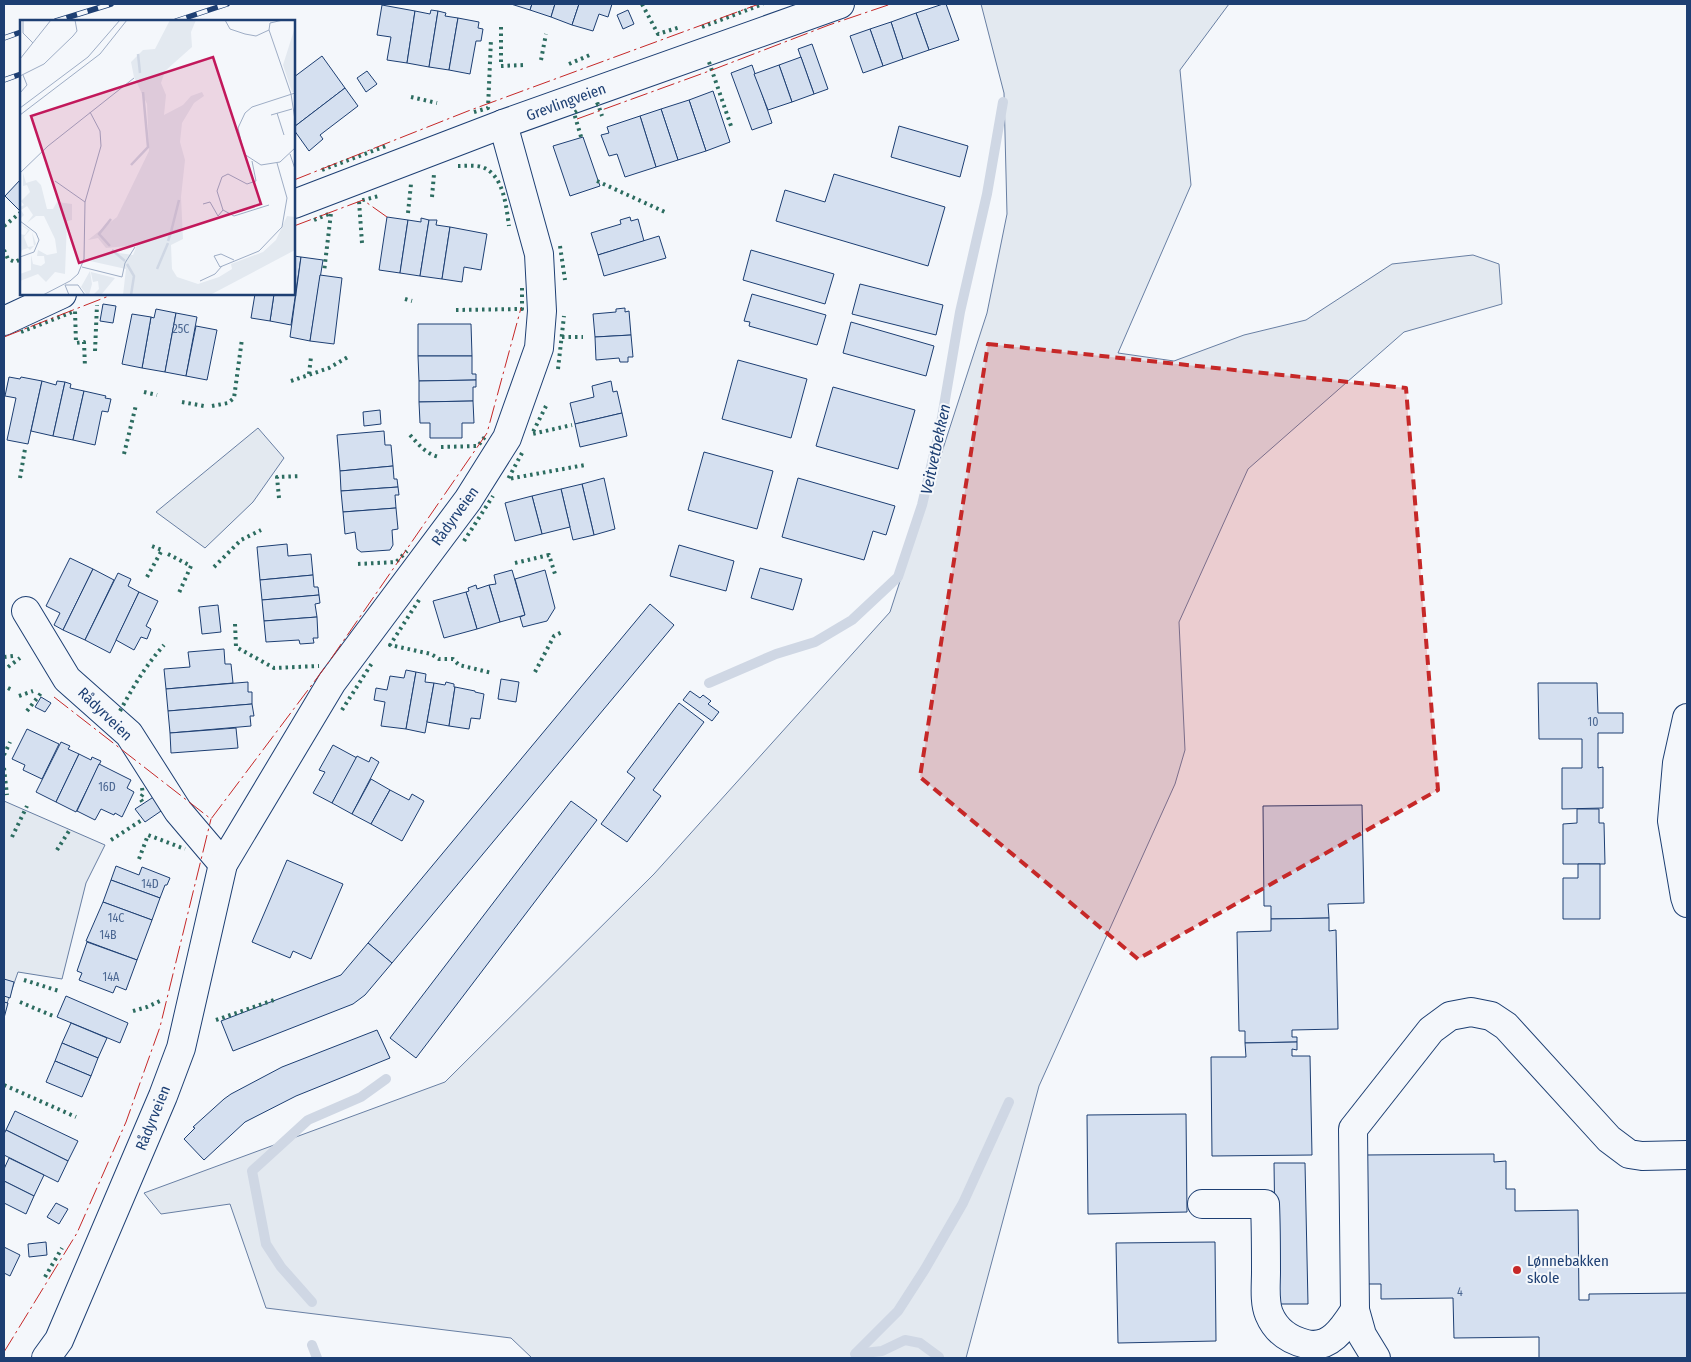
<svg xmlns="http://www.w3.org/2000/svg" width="1691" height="1362" viewBox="0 0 1691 1362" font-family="'Fira Sans Condensed',sans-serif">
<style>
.green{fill:#e3e9f0;stroke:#687fa3}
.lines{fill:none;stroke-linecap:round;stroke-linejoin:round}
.stream{stroke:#cfd7e4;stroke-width:10}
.building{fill:#d5e0f0;stroke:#1d3f73}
.minor-casing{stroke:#1d3f73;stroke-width:30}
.minor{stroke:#f4f7fb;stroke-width:28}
.rail-casing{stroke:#1d3f73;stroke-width:5.5}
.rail{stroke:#f4f7fb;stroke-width:4;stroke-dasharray:11;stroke-linecap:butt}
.hedge{stroke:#2c6c60;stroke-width:4;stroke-dasharray:2.5 4;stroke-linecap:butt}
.power{stroke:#c62828;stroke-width:1;stroke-dasharray:18 4 2.5 4;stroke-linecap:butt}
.marked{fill:#c62828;fill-opacity:0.2;stroke:#c62828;stroke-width:4;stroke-dasharray:10 6;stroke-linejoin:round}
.poi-dot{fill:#c62828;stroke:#f4f7fb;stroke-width:2}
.labels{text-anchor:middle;stroke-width:4;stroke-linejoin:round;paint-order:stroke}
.number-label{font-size:12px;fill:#4b6792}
.street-label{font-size:15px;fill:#1d3f73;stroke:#f4f7fb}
.poi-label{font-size:15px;fill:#1d3f73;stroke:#f4f7fb;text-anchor:start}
.water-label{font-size:16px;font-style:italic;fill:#1d3f73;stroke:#f4f7fb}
.inset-river{fill:none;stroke:#cfd7e4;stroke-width:2.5}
.inset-road{fill:none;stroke:#9eadc5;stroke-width:1}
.view{fill:#c2185b;fill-opacity:0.15;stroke:#c2185b;stroke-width:2.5}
.inset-edge{fill:none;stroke:#1d3f73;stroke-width:2.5}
</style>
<rect width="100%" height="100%" fill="#f4f7fb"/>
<g class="green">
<path d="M981 4H1229L1180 70 1191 185 1118 353 1174 361 1244 335 1306 320 1392 264 1473 255 1499 264 1502 304 1404 332 1248 469 1179 622 1185 750 1175 784 1039 1086 966 1358H532L511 1338 266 1308 230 1204 161 1214 144 1193 445 1082 654 874 890 612 987 313 1007 214 1004 93Z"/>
<path d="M258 428 284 458 253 502 205 548 156 512Z"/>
<path d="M4 801 105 845 86 883 62 979 18 972 4 1012Z"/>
</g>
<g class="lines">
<g class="stream">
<path d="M709 683 776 654 815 642 852 620 898 577 922 505 940 429 960 312 987 194 1003 102"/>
<path d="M312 1302 281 1267 266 1244 252 1171 308 1120 361 1097 386 1079"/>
<path d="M312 1345 317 1358"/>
<path d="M856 1353 898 1311 925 1269 963 1203 1009 1102"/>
<path d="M855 1354 882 1351 905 1340 920 1343 939 1357"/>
</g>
</g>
<g class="building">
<path d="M511 4H532L530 10Z"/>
<path d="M532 4H555L551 17 530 10Z"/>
<path d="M555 4H579L572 25 551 17Z"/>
<path d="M579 4H612L608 17 599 14 593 31 572 25Z"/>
<path d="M943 4H946L959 40 929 50 916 13Z"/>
<path d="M382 5 415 11 407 63 387 60 391 37 377 35Z"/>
<path d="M431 10 438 11 429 67 407 63 415 11 430 14Z"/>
<path d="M628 10 634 24 623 29 617 15Z"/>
<path d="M438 11 446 13 445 16 458 18 449 70 429 67Z"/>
<path d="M916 13 929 50 903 59 891 22Z"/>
<path d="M458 18 479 22 478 28 483 29 481 41H476L470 74 449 70Z"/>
<path d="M891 22 903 59 883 66 870 29Z"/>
<path d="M870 29 883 66 863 73 850 36Z"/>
<path d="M812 44 828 89 814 94 798 49Z"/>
<path d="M322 56 345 88 294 127V77Z"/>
<path d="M801 57 814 94 792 102 779 65Z"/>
<path d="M752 65 772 123 752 130 731 73Z"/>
<path d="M779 65 792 102 768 110 754 74Z"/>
<path d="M367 71 377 84 366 92 357 78Z"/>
<path d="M345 88 358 106 320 135 323 139 309 151 294 130V127Z"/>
<path d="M713 91 730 142 706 151 689 100Z"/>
<path d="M689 100 706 151 678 160 661 109Z"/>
<path d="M661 109 678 160 656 167 640 116Z"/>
<path d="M640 116 656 167 625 177 617 154 609 156 601 135 609 133 607 127Z"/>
<path d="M899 126 968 146 960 177 891 157Z"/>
<path d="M583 137 600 186 570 196 553 146Z"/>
<path d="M834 174 945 207 928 266 776 221 785 190 825 202Z"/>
<path d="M21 179V212L5 196Z"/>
<path d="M387 217 408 220 400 273 379 270Z"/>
<path d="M630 217 631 221 638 219 644 241 598 255 591 233 621 224 620 220Z"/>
<path d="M421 218 429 220 420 276 400 273 408 220 421 222Z"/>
<path d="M429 220H437L436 225 450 227 442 279 420 276Z"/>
<path d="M450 227 487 234 481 270 464 267 462 282 442 279Z"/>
<path d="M659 236 666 258 604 276 598 255Z"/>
<path d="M751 250 834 274 825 304 743 280Z"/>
<path d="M294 256 301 257 291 325 270 321 274 294H294Z"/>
<path d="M301 257 323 260 310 341 290 337Z"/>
<path d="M320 275 342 278 334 344 310 341Z"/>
<path d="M860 284 943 305 936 335 852 314Z"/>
<path d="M255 294H274L270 321 251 318Z"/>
<path d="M752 294 826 315 817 345 749 326 750 322 744 321Z"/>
<path d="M103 304 116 306 113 323 100 321Z"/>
<path d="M625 308V312L629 311 631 335 595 337 593 314 616 312V309Z"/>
<path d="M156 309 176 313 165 372 142 368 151 317 154 318Z"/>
<path d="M176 313 197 317 186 376 165 372Z"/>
<path d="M132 314 151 317 142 368 122 364Z"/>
<path d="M851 322 934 346 926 376 843 353Z"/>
<path d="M418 324H471L472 356H418Z"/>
<path d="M196 326 217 330 207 380 186 376Z"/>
<path d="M631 335 633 357H628V362H620L619 358 596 360 595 337Z"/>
<path d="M418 356H472V374H476V380L419 381Z"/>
<path d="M738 360 807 379 791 438 722 419Z"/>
<path d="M9 377 20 379 21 377 42 381 28 444 7 440 16 398 5 396Z"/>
<path d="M476 380V387H473V401L419 402V381Z"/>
<path d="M42 381 56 385 57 381 65 382 53 436 31 431Z"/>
<path d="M611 381 613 392 617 391 622 413 575 424 570 403 594 397 592 386Z"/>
<path d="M65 382 71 384 70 388 84 391 73 440 53 436Z"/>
<path d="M833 387 915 410 898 469 816 446Z"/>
<path d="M84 391 106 396 105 398 111 399 108 412 102 411 95 445 73 440Z"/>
<path d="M473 401 474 423H462V438H430V423H420L419 402Z"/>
<path d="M380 410 381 424 364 426 363 412Z"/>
<path d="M622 413 627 436 580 447 575 424Z"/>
<path d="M384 431 385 445H391L393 466 340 471 337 435Z"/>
<path d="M704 452 773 471 757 529 688 510Z"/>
<path d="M393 466 394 479H397L398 487 341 491 340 471Z"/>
<path d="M604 478 615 529 594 535 582 484Z"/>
<path d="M798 478 895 506 886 535 873 531 864 560 782 537Z"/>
<path d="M582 484 594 535 573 540 561 489Z"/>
<path d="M398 487 399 495H395L396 508 343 512 341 491Z"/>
<path d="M561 489 570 527 542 534 532 496Z"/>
<path d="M532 496 542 534 515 541 505 503Z"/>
<path d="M396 508 398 529 392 530 393 545 390 550 361 552 357 549 355 532 345 534 343 512Z"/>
<path d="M287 544 288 556 311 554 313 575 260 580 257 547Z"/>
<path d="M679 545 734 561 726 591 670 576Z"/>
<path d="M70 558 93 569 63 630 54 625 60 613 46 606Z"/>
<path d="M760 568 802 579 793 610 751 598Z"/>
<path d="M93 569 114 580 85 640 63 630Z"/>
<path d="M512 570 525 615 500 622 489 585 496 584 494 575Z"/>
<path d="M545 570 555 608 547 621 523 627 520 617 525 615 515 579Z"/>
<path d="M118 573 131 579 128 586 139 592 110 653 85 640Z"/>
<path d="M313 575 314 587H318L319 595 262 600 260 580Z"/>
<path d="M476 585 477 589 489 585 500 622 477 629 466 592 469 591 468 588Z"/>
<path d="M139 592 158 601 146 626 151 629 147 639 141 637 134 650 116 640Z"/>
<path d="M466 592 477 629 444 638 433 601Z"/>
<path d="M319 595 320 603 315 604 317 617 264 621 262 600Z"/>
<path d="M650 604 674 625 392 963 368 943Z"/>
<path d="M218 605 221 632 202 634 199 607Z"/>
<path d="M317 617 318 638H313L314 643 300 644 299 640 266 642 264 621Z"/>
<path d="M224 649 225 664H231L233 683 166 689 164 669 190 667 188 652Z"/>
<path d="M406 670 416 672 406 729 381 726 385 702 374 700 376 688 387 690 390 676 404 678Z"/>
<path d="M416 672 426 674 425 682 434 683 425 733 406 729Z"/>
<path d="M501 679 519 682 516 702 498 699Z"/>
<path d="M248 682V692H252V704L168 711 166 689Z"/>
<path d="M446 682 454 684V687H455L449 726 427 722 434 683 445 685Z"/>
<path d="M1538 683H1597L1598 713H1623V733H1598V768L1603 767V808L1562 809V768H1582V739H1539Z"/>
<path d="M455 687 475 691V692L484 694 480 719 471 718 469 729 449 726Z"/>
<path d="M690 691 700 698 703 695 711 701 708 704 719 712 712 721 683 700Z"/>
<path d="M41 697 51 703 45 712 35 707Z"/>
<path d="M679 703 704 722 653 790 661 796 627 842 601 824 635 778 627 772Z"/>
<path d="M252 704 254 716H250L251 726 170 733 168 711Z"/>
<path d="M236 728 238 748 171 753 170 733Z"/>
<path d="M27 729 59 744 42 779 23 770 25 765 12 759Z"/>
<path d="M61 742 70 746 68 749 79 754 56 802 36 792Z"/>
<path d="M333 745 357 758 332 803 313 793 325 772 319 770Z"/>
<path d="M79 754 91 760 92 757 101 761 76 812 56 802Z"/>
<path d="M357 756 369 762 371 757 379 762 352 814 332 803Z"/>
<path d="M99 764 131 780 127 788 134 792 122 817 115 813 114 815 101 809 95 820 77 811Z"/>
<path d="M371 779 390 790 371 824 352 814Z"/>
<path d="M390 790 409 800 412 794 424 801 402 841 371 824Z"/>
<path d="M155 796 164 809 145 822 135 809Z"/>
<path d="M571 801 597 820 416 1058 390 1038Z"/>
<path d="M1362 805 1364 903 1328 904 1329 918 1271 919V906H1264L1263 806Z"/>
<path d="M1577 809H1599V823H1604L1605 864H1563V824L1577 823Z"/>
<path d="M287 860 343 884 311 959 293 951 290 958 252 942Z"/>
<path d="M1578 864H1600V919H1563V878H1578Z"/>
<path d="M116 866 139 875 142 867 170 878 167 885H165L160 898 111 880Z"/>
<path d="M111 880 160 898 152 920 103 902Z"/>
<path d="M103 902 152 920 137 960 86 941Z"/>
<path d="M1329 918V931L1336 930 1338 1029 1292 1030V1037H1297V1042L1245 1043V1031H1239L1237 932 1271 931V919Z"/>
<path d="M87 942 137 960 126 990 116 986 113 993 79 980 82 973 77 971Z"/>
<path d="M368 943 392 963 365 995 353 1004 233 1051 221 1021 341 975Z"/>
<path d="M4 979 14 982 10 998 4 996Z"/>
<path d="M66 996 128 1023 120 1043 57 1017Z"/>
<path d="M4 1002 8 1003 4 1018Z"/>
<path d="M71 1023 107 1038 98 1058 62 1043Z"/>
<path d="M377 1030 390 1058 296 1096 245 1122 204 1160 184 1139 195 1128 193 1127 224 1099 231 1094 282 1067Z"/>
<path d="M1297 1042V1050L1292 1049V1056H1310L1312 1155 1212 1156 1211 1057H1246L1245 1043Z"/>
<path d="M62 1043 98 1058 91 1076 55 1061Z"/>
<path d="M55 1061 91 1076 82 1097 46 1082Z"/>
<path d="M15 1111 78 1141 68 1161 6 1130Z"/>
<path d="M1186 1114 1187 1212 1088 1214 1087 1115Z"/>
<path d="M6 1130 68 1161 58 1182 4 1155V1134Z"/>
<path d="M1494 1154V1162L1506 1161V1189H1515V1211L1578 1210 1579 1300H1589V1294L1687 1293V1358H1539V1337L1454 1338 1453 1298 1381 1299V1284H1365L1364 1155Z"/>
<path d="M9 1158 44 1175 34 1196 4 1181V1169Z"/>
<path d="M1274 1163H1305L1308 1304H1276Z"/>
<path d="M4 1181 34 1196 26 1214 4 1203Z"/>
<path d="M56 1203 68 1209 59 1224 47 1217Z"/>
<path d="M46 1242 47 1255 29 1257 28 1244Z"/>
<path d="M1215 1242 1216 1341 1118 1343 1116 1243Z"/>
<path d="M4 1247 20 1255 10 1276 4 1273Z"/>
</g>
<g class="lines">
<defs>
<g id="minor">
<path d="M294 204 503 124 840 4"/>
<path d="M4 321 62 294"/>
<path d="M26 611 67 679 129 734 178 811 223 864"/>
<path d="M1687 718 1677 763 1672 821 1685 897 1687 903"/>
<path d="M1202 1204H1265C1266 1227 1266 1250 1266 1272 1266 1285 1264 1302 1269 1314 1276 1331 1289 1340 1306 1344 1330 1350 1344 1327 1355 1310"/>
<path d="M46 1358 59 1340 163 1096 181 1048 223 864 332 682 468 500 507 438 539 348 542 311 539 254 503 124"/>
<path d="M1376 1358 1362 1335 1355 1310 1353 1129 1431 1030 1450 1016 1471 1012 1491 1016 1506 1026 1609 1139 1629 1154 1642 1156 1687 1155"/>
</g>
</defs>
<use href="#minor" class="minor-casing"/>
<use href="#minor" class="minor"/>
<defs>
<g id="rail">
<path d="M56 21 111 4"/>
<path d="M176 21 227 4"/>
<path d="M4 38 21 32"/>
<path d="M4 80 21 74"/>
</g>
</defs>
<use href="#rail" class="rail-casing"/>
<use href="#rail" class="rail"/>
<g class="hedge">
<path d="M642 4 658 34 680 27"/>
<path d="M501 27V66L524 65"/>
<path d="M702 27 763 4"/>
<path d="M541 60 546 34"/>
<path d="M709 62 731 126"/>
<path d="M569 64 592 54"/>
<path d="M411 97 437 103"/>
<path d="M596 105 598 104 602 116"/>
<path d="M577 111 574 113 582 140"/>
<path d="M474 112 488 108 491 39"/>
<path d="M458 166C466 166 475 165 482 167 504 175 506 206 509 226"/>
<path d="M322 170 386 146"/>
<path d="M597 181 665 212"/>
<path d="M432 197 434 174"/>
<path d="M408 213 411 184"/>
<path d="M314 220 331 213 324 272"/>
<path d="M4 226 20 213"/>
<path d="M362 243 359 201 379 196"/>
<path d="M560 246 565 280"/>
<path d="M4 250 8 259 15 262 21 259"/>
<path d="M405 299 412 301"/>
<path d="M456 310 522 309V285"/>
<path d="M21 332 75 311 76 343 84 342 85 367"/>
<path d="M562 337H583"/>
<path d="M95 351 97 305"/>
<path d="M558 369 564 316"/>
<path d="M309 374 311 357"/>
<path d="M291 381 329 368 348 357"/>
<path d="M144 392 157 395"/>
<path d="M182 402 204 406"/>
<path d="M212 406 228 403 234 398 242 339"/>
<path d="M546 406 532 434 572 425"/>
<path d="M410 435C419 445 426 454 439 457"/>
<path d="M441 447 478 446 487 434"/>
<path d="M522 453 508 479 585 465"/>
<path d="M124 454 136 405"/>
<path d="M20 478 25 449"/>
<path d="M279 498 277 477 301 476"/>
<path d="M464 541 493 496"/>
<path d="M168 554 191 566 178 595"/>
<path d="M515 563 549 555 555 574"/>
<path d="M358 564 396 562 407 551"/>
<path d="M214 567 241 540 261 530"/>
<path d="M147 577 162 550 149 545"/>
<path d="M419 600 390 645 431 654 439 659H453L459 665 492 673"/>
<path d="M235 624 236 647 274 668 319 666"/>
<path d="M4 657 13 656"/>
<path d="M8 667 20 658"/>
<path d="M535 672 554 636 562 632"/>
<path d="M8 688 12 690"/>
<path d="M19 696 33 691"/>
<path d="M342 710 372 663"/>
<path d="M27 711 41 693"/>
<path d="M120 711C133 687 146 665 164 645"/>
<path d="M4 755 10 742"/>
<path d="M4 768 7 795"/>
<path d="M142 788 143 794 140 798 143 803"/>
<path d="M12 837 27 806"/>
<path d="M111 840 142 820"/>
<path d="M57 850 69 831"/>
<path d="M139 859 148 835 185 849"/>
<path d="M24 980 59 991"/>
<path d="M20 1002 53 1016"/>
<path d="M133 1011 147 1007 160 1001"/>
<path d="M216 1020 274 1000"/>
<path d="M4 1085 76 1117"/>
<path d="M45 1277 62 1248"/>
</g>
<g class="power">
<path d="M577 119 712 70 829 25 891 4"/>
<path d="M294 180 468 111 759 4"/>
<path d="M294 226 363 200 387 217"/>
<path d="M4 337 114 294"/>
<path d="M54 697 211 819 326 666 487 433 521 308"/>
<path d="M4 1352 77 1233 126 1122 160 1027 211 819"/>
</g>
</g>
<path class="marked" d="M988 344 1406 388 1438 790 1138 959 920 777Z"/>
<circle class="poi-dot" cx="1517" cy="1270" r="5"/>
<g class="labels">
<g class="number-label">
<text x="181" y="333">25C</text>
<text x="1593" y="726">10</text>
<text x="107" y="791">16D</text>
<text x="150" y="888">14D</text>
<text x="116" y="922">14C</text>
<text x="108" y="939">14B</text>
<text x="111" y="981">14A</text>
<text x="1460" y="1296">4</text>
</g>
<g class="street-label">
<text transform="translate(566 102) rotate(-20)" y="5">Grevlingveien</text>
<text transform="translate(455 516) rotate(-54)" y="5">Rådyrveien</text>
<text transform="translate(105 714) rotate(44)" y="5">Rådyrveien</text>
<text transform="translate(153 1118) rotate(-68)" y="5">Rådyrveien</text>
</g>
<g class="poi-label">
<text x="1527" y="1266">Lønnebakken<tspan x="1527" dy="17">skole</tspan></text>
</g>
<g class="water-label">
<text transform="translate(935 449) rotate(-78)" y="6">Veitvetbekken</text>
</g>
</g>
<g transform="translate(20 20)">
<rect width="275" height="275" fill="#f4f7fb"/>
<path d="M150 0H176L171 12 172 27 145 51 141 63 146 75 144 95 163 85 171 76 182 72 184 76 174 83 162 103 160 122 165 140 161 177 163 219 151 225 152 249 157 257 178 264 199 257 212 249 211 244 243 232 256 220 267 196 275 197V230L190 275H103L106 249 70 241 92 232 113 235 117 225 86 228 78 218 68 220 97 197 129 131 127 84 114 57 111 42 123 30 135 29ZM275 7V72H272L263 45ZM3 153 6 163 16 160 21 165 27 189H33L37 182 52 184V200L47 201 45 254 35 252 26 262 18 254 0 261V254L11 250V235L13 244 21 246 25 243 24 236H17L18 230 27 235 37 233 35 219 24 196H16L7 203 13 195 7 186 1 190 4 195 0 199V187L4 185 1 181 10 172 7 165 3 166ZM0 204 10 210 4 217 8 227 14 226 12 212 16 224 10 230 8 228 2 230 0 236V214L5 215 8 210ZM70 251 72 264 69 275H67L61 267ZM71 253V252L95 258 81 275H73L79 269 78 261 73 262Z" fill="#e3e9f0"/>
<path class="inset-river" d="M118 34 120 53M111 145 128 127 123 72M151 212 159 180M148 221 151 212 160 210M90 226 79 214 91 199M92 230 105 241M107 244 114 256 111 275M137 249 148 223"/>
<path class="inset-road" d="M3 0V13L13 23M205 0 210 9 225 14 236 16 249 10M263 0 250 3 249 10 271 74 275 100M0 39 31 0M0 56 24 44 53 16 57 11 55 0M0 73 7 65 3 55M275 73 232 87 225 93 218 108 224 134 241 145 260 142 275 128M0 88 68 37 100 0M257 93 264 115M0 95 80 34 107 0M251 95 272 89M270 134 275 149M232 141 236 161 227 164 208 154 202 157 197 171 203 190 214 196 249 185M0 153 28 126 114 58M35 161 65 182M183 184 190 182 198 196 203 190M0 201 16 213 19 220 14 232 0 237M214 240 201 234 194 236 200 247 239 231 262 207 267 178 257 143M62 247 102 257 105 243 115 227M180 261 195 254 202 246M23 275 50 261 58 254 64 239 65 182 81 126 80 111 70 92M49 275 45 265H58L65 275"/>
<path class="view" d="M193 37 241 184 59 243 11 96Z"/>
<rect width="275" height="275" class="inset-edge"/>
</g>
<rect width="1691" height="1362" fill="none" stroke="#1d3f73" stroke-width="10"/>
</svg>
